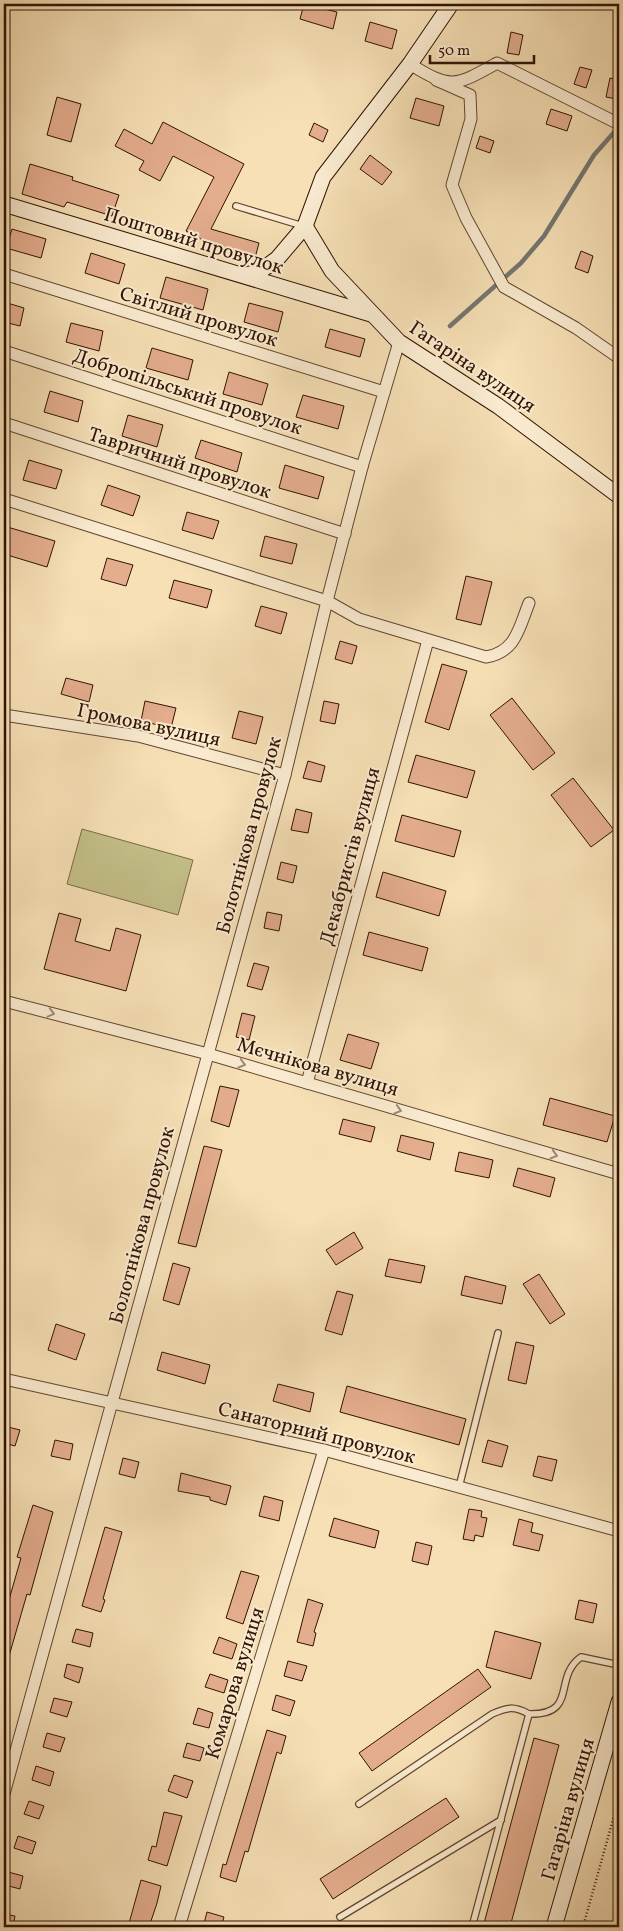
<svg xmlns="http://www.w3.org/2000/svg" width="623" height="1931" viewBox="0 0 623 1931" font-family="Vollkorn,serif">
<style>
.green{fill:#c4c089;stroke:#7a6a46}
.lines{fill:none;stroke-linecap:round;stroke-linejoin:round}
.stream{stroke:#747771;stroke-width:4.5}
.building{fill:#e4ad8e;stroke:#2f1304}
.lane-casing{stroke:#614630;stroke-width:8}
.street-casing{stroke:#614630;stroke-width:13}
.secondary-casing{stroke:#2f1304;stroke-width:17}
.path{stroke:#2f1304;stroke-width:2.5;stroke-dasharray:1 2.5;stroke-linecap:butt}
.lane{stroke:#faebd0;stroke-width:5.5}
.street{stroke:#faebd0;stroke-width:11}
.secondary{stroke:#faebd0;stroke-width:15}
.oneway{stroke:#9f8a74}
.labels{text-anchor:middle;stroke-width:4;stroke-linejoin:round;paint-order:stroke}
.street-label{font-size:20px;fill:#2f1304;stroke:#faebd0}
</style>
<rect width="100%" height="100%" fill="#f7e0b6"/>
<filter id="stains"><feTurbulence type="fractalNoise" baseFrequency=".004" numOctaves="4"/><feColorMatrix values="0 0 0 0 .2 0 0 0 0 .09 0 0 0 0 .02 0 0 0 .5 -.17"/></filter>
<radialGradient id="worn" r=".72"><stop offset=".6" stop-color="#630" stop-opacity="0"/><stop offset="1" stop-color="#630" stop-opacity=".3"/></radialGradient>
<path class="green" d="M82 829 193 860 178 915 67 884Z"/>
<g class="lines">
<path class="stream" d="M450 326 521 263 544 236 594 155 617 129"/>
</g>
<g class="building">
<path d="M304 4 337 12 333 29 300 19Z"/>
<path d="M370 22 397 30 392 49 365 41Z"/>
<path d="M511 32 523 35 519 55 507 53Z"/>
<path d="M580 67 592 70 586 88 574 84Z"/>
<path d="M610 78 619 80 617 99 606 97Z"/>
<path d="M57 97 81 104 71 142 47 135Z"/>
<path d="M416 98 444 106 439 126 410 118Z"/>
<path d="M551 109 572 116 567 131 546 124Z"/>
<path d="M163 122 244 164 211 229 259 243 255 258 212 245 186 231 214 177 173 156 160 181 139 170 144 161 115 146 124 129 152 144Z"/>
<path d="M314 123 328 130 323 142 309 135Z"/>
<path d="M480 136 494 141 490 153 476 148Z"/>
<path d="M370 155 392 172 382 185 360 169Z"/>
<path d="M30 164 73 177 72 180 119 195 112 216 67 202 64 207 22 194Z"/>
<path d="M12 229 46 239 41 258 6 248Z"/>
<path d="M581 251 593 256 588 273 575 268Z"/>
<path d="M91 253 125 264 119 284 85 273Z"/>
<path d="M166 277 208 289 203 310 160 298Z"/>
<path d="M4 302 24 308 20 326 4 322Z"/>
<path d="M249 303 283 312 278 332 244 322Z"/>
<path d="M71 323 103 331 99 351 66 342Z"/>
<path d="M330 329 365 339 360 357 325 347Z"/>
<path d="M152 348 193 360 188 380 146 368Z"/>
<path d="M229 372 268 384 262 405 223 394Z"/>
<path d="M50 391 83 401 78 422 44 412Z"/>
<path d="M303 395 344 406 338 429 296 417Z"/>
<path d="M128 415 163 425 157 447 122 436Z"/>
<path d="M201 440 242 453 237 472 195 458Z"/>
<path d="M29 460 62 470 56 489 23 480Z"/>
<path d="M285 465 324 477 318 499 279 488Z"/>
<path d="M108 485 140 496 133 516 101 505Z"/>
<path d="M187 512 219 521 213 539 182 530Z"/>
<path d="M4 526 55 541 47 567 4 554Z"/>
<path d="M265 536 297 544 292 564 260 556Z"/>
<path d="M107 558 133 565 126 586 101 579Z"/>
<path d="M466 576 492 582 481 625 456 619Z"/>
<path d="M174 580 212 590 207 608 169 598Z"/>
<path d="M261 606 287 613 281 634 255 626Z"/>
<path d="M340 641 357 646 352 664 335 659Z"/>
<path d="M442 664 467 671 449 730 425 722Z"/>
<path d="M66 678 93 685 89 702 61 694Z"/>
<path d="M512 698 555 753 533 770 490 715Z"/>
<path d="M145 701 176 708 171 728 141 721Z"/>
<path d="M324 701 339 704 335 724 320 721Z"/>
<path d="M239 711 263 717 256 744 232 738Z"/>
<path d="M416 755 475 771 467 798 408 782Z"/>
<path d="M308 761 325 766 321 782 303 778Z"/>
<path d="M573 778 614 830 591 847 551 795Z"/>
<path d="M296 809 312 813 308 833 291 830Z"/>
<path d="M402 815 461 831 454 857 395 841Z"/>
<path d="M281 862 297 866 293 883 277 879Z"/>
<path d="M383 872 446 891 439 916 376 897Z"/>
<path d="M267 912 282 915 279 931 264 928Z"/>
<path d="M59 913 81 919 75 941 110 951 116 928 141 935 126 991 44 969Z"/>
<path d="M369 932 428 948 422 971 363 955Z"/>
<path d="M254 963 269 967 262 990 247 986Z"/>
<path d="M242 1013 255 1016 249 1040 236 1037Z"/>
<path d="M348 1034 379 1043 371 1069 340 1060Z"/>
<path d="M220 1086 239 1090 229 1127 211 1121Z"/>
<path d="M550 1098 615 1116 607 1142 543 1125Z"/>
<path d="M343 1119 375 1127 371 1142 339 1134Z"/>
<path d="M401 1135 434 1143 430 1160 397 1151Z"/>
<path d="M204 1146 222 1150 196 1247 178 1243Z"/>
<path d="M459 1152 493 1160 489 1178 455 1171Z"/>
<path d="M518 1168 555 1178 550 1197 513 1186Z"/>
<path d="M354 1232 363 1248 336 1265 326 1250Z"/>
<path d="M389 1259 425 1266 421 1283 385 1276Z"/>
<path d="M173 1263 190 1268 179 1305 163 1300Z"/>
<path d="M539 1274 565 1314 550 1324 523 1284Z"/>
<path d="M465 1276 506 1286 502 1304 461 1295Z"/>
<path d="M337 1291 353 1295 342 1335 325 1330Z"/>
<path d="M56 1324 85 1334 76 1360 48 1350Z"/>
<path d="M516 1342 534 1346 526 1384 508 1380Z"/>
<path d="M162 1352 210 1365 205 1384 157 1370Z"/>
<path d="M278 1384 314 1393 310 1412 273 1401Z"/>
<path d="M347 1386 466 1419 459 1445 340 1412Z"/>
<path d="M4 1426 20 1430 15 1446 4 1443Z"/>
<path d="M55 1440 73 1444 70 1460 51 1456Z"/>
<path d="M488 1440 508 1446 502 1467 482 1462Z"/>
<path d="M538 1456 557 1460 552 1481 533 1476Z"/>
<path d="M123 1458 139 1462 135 1478 119 1474Z"/>
<path d="M181 1473 231 1486 226 1505 210 1500V1497L178 1491Z"/>
<path d="M264 1496 283 1501 279 1521 259 1516Z"/>
<path d="M33 1505 53 1512 30 1595 27 1594 7 1663 4 1662V1617L21 1558 17 1557Z"/>
<path d="M469 1509 482 1511 481 1517 487 1518 483 1537 475 1535 474 1541 463 1539Z"/>
<path d="M334 1518 379 1531 375 1548 329 1536Z"/>
<path d="M519 1519 533 1523 531 1532 543 1535 539 1551 513 1545Z"/>
<path d="M105 1527 122 1532 103 1599 105 1600 101 1612 82 1606Z"/>
<path d="M416 1542 432 1546 428 1565 412 1561Z"/>
<path d="M241 1571 259 1576 243 1624 226 1618Z"/>
<path d="M308 1599 323 1604 314 1632 316 1633 313 1646 297 1642Z"/>
<path d="M579 1600 597 1604 593 1623 575 1619Z"/>
<path d="M76 1629 93 1633 90 1647 72 1642Z"/>
<path d="M495 1631 541 1643 531 1679 486 1667Z"/>
<path d="M219 1637 237 1644 232 1659 213 1653Z"/>
<path d="M288 1661 307 1666 302 1681 284 1676Z"/>
<path d="M67 1664 83 1668 79 1683 64 1677Z"/>
<path d="M478 1669 491 1687 372 1771 359 1753Z"/>
<path d="M210 1674 228 1680 224 1693 205 1687Z"/>
<path d="M276 1695 295 1701 290 1716 272 1710Z"/>
<path d="M54 1698 72 1702 67 1717 50 1712Z"/>
<path d="M198 1708 213 1713 209 1728 193 1724Z"/>
<path d="M267 1730 286 1736 281 1754 277 1752 248 1852 245 1851 236 1882 220 1877 223 1864 226 1865Z"/>
<path d="M47 1733 65 1738 60 1752 43 1747Z"/>
<path d="M534 1738 559 1745 510 1927H483Z"/>
<path d="M187 1743 204 1748 200 1761 183 1757Z"/>
<path d="M36 1766 54 1772 50 1786 32 1780Z"/>
<path d="M174 1775 193 1781 187 1798 168 1791Z"/>
<path d="M446 1798 459 1817 333 1899 320 1879Z"/>
<path d="M29 1801 44 1806 39 1819 24 1814Z"/>
<path d="M164 1812 182 1816 167 1866 148 1860 152 1846 156 1847Z"/>
<path d="M18 1836 36 1842 32 1854 14 1848Z"/>
<path d="M8 1872 23 1876 20 1889 5 1885Z"/>
<path d="M141 1880 161 1886 157 1903 149 1927H128Z"/>
<path d="M207 1912 224 1917 221 1927H203Z"/>
<path d="M4 1914 15 1916 13 1927H4Z"/>
</g>
<g class="lines">
<defs>
<g id="lane">
<path d="M236 206 303 226"/>
<path d="M459 1487 498 1333"/>
<path d="M529 1714C579 1715 552 1678 581 1657L619 1665"/>
<path d="M359 1804 492 1714C507 1707 514 1706 529 1714L472 1927"/>
<path d="M340 1917 501 1820"/>
</g>
<g id="street">
<path d="M410 64C451 90 456 86 497 63L619 124"/>
<path d="M436 80 470 95 471 119 452 185 466 218 504 287 576 328 619 358"/>
<path d="M4 274 384 392"/>
<path d="M399 342 362 467 327 601 359 619 486 657C516 652 519 628 529 603"/>
<path d="M4 351 362 467"/>
<path d="M4 423 345 534"/>
<path d="M4 499 327 601 285 775 4 1794"/>
<path d="M4 715 138 736 285 775"/>
<path d="M4 1001 208 1054 619 1174"/>
<path d="M307 1083 428 640"/>
<path d="M4 1379 324 1450 619 1531"/>
<path d="M179 1927 324 1450"/>
</g>
<g id="secondary">
<path d="M4 204 371 314"/>
<path d="M305 226 332 271 399 342 498 406 619 496"/>
<path d="M245 275 259 272 277 259 305 226 323 177 410 64 451 4"/>
<path d="M554 1927 619 1702"/>
</g>
</defs>
<use href="#lane" class="lane-casing"/>
<use href="#street" class="street-casing"/>
<use href="#secondary" class="secondary-casing"/>
<path class="path" d="M583 1927 619 1798"/>
<use href="#lane" class="lane"/>
<use href="#street" class="street"/>
<use href="#secondary" class="secondary"/>
</g>
<defs><path id="oneway-chevron" d="M-2-3.5L2.5 0L-2 3.5" fill="none" stroke-width="1.6" stroke-linecap="round" stroke-linejoin="round" transform="scale(1.25)"/></defs>
<g class="oneway">
<use href="#oneway-chevron" transform="translate(51 1013) rotate(15)"/>
<use href="#oneway-chevron" transform="translate(242 1064) rotate(16)"/>
<use href="#oneway-chevron" transform="translate(398 1110) rotate(16)"/>
<use href="#oneway-chevron" transform="translate(554 1155) rotate(16)"/>
</g>
<g class="labels">
<g class="street-label">
<text transform="translate(194 240) rotate(17)" y="7">Поштовий провулок</text>
<text transform="translate(199 316) rotate(17)" y="7">Світлий провулок</text>
<text transform="translate(473 366) rotate(34)" y="7">Гагаріна вулиця</text>
<text transform="translate(188 391) rotate(18)" y="7">Добропільський провулок</text>
<text transform="translate(180 462) rotate(18)" y="7">Тавричний провулок</text>
<text transform="translate(149 724) rotate(12)" y="7">Громова вулиця</text>
<text transform="translate(248 835) rotate(-75)" y="7">Болотнікова провулок</text>
<text transform="translate(349 856) rotate(-75)" y="7">Декабристів вулиця</text>
<text transform="translate(318 1066) rotate(16)" y="7">Мєчнікова вулиця</text>
<text transform="translate(141 1225) rotate(-75)" y="7">Болотнікова провулок</text>
<text transform="translate(317 1432) rotate(14)" y="7">Санаторний провулок</text>
<text transform="translate(234 1683) rotate(-73)" y="7">Комарова вулиця</text>
<text transform="translate(567 1809) rotate(-74)" y="7">Гагаріна вулиця</text>
</g>
</g>
<rect width="623" height="1931" fill="none" stroke="#f7e0b6" stroke-width="20"/>
<rect x="5" y="5" width="613" height="1921" fill="none" stroke="#2f1304" stroke-width="2.5"/>
<rect x="10" y="10" width="603" height="1911" fill="none" stroke="#2f1304"/>
<path d="M430 55v8h104v-8" fill="none" stroke="#2f1304" stroke-width="2.5"/>
<text x="438" y="55" font-size="15" fill="#2f1304" stroke="#faebd0" stroke-width="4" paint-order="stroke">50 m</text>
<rect width="100%" height="100%" filter="url(#stains)"/>
<rect width="100%" height="100%" fill="url(#worn)"/>
</svg>
